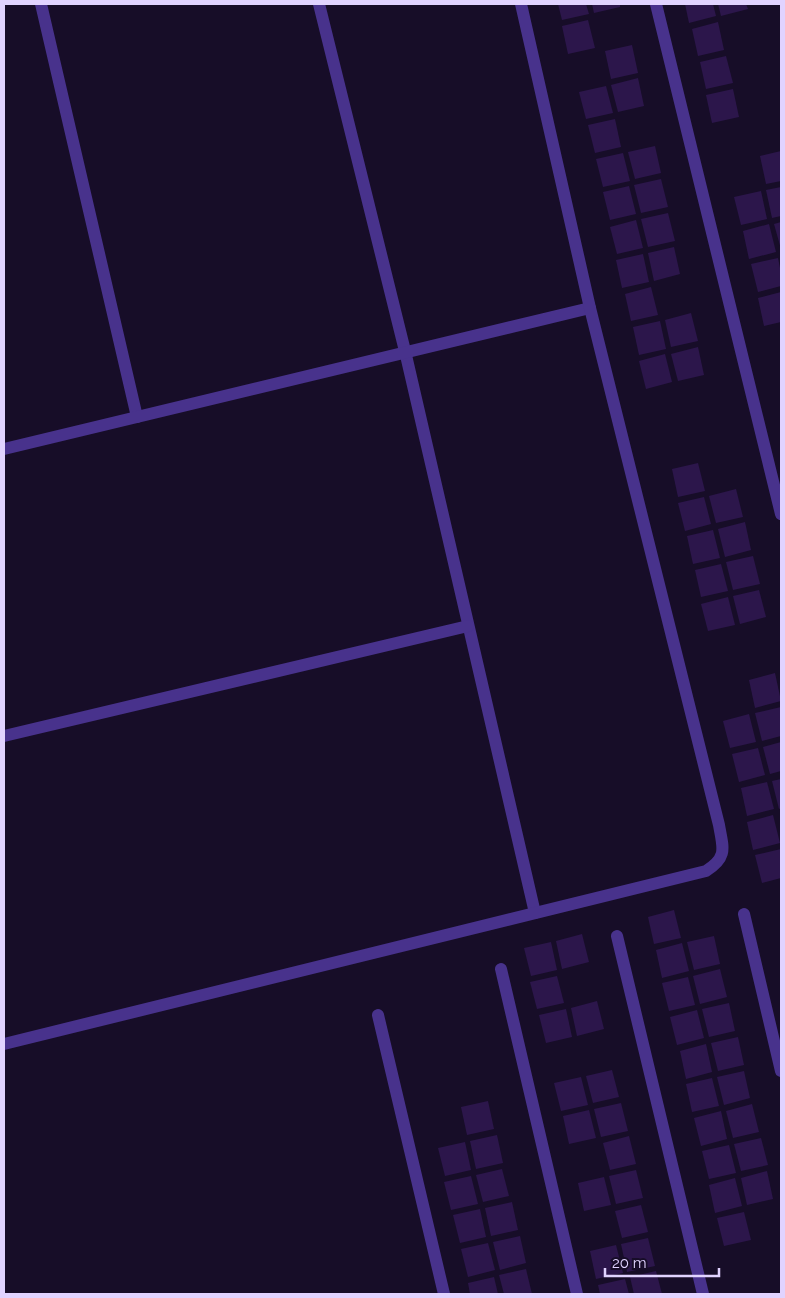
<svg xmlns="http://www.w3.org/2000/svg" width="785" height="1298" viewBox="0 0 785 1298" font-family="Raleway,sans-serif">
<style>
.building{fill:#2c164b}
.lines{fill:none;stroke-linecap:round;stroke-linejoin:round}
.minor{stroke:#48328c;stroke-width:12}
</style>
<rect width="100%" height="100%" fill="#170d28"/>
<g class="building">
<path d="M558 4H586L589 14 562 20Z"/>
<path d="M592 4H620V7L594 13Z"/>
<path d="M685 4H713L716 16 689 23Z"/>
<path d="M718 4H746L748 9 721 16Z"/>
<path d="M588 20 595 48 568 54 562 26Z"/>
<path d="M718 22 724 50 698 56 692 29Z"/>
<path d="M632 45 638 73 611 79 605 51Z"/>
<path d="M726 56 733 83 706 89 700 62Z"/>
<path d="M638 78 644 106 618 112 611 85Z"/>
<path d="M606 86 613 113 586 119 579 92Z"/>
<path d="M733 89 739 117 712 123 706 95Z"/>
<path d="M615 119 621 147 595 153 588 125Z"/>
<path d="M655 146 661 173 635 179 628 152Z"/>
<path d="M781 151V181L766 184 760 156Z"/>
<path d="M623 153 630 181 603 187 596 159Z"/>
<path d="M661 179 668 207 641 213 634 185Z"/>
<path d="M629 186 636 214 610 220 603 192Z"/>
<path d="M781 187V216L772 218 766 190Z"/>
<path d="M761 191 767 219 741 225 734 197Z"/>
<path d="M668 213 675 241 648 247 641 219Z"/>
<path d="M636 220 643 248 617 254 610 227Z"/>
<path d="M781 222V249L774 224Z"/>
<path d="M769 224 776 252 749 259 743 231Z"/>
<path d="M674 247 680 274 654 281 648 253Z"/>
<path d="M643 254 649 282 622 288 616 260Z"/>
<path d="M778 258 781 273V286L758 292 751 264Z"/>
<path d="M651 287 658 315 631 321 625 294Z"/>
<path d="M781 292V322L764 326 758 298Z"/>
<path d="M691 313 698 341 671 347 665 320Z"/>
<path d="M660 321 666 349 639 355 633 327Z"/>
<path d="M698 347 704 375 678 381 671 354Z"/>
<path d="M665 354 672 382 646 389 639 361Z"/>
<path d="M698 463 705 491 678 497 672 469Z"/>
<path d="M736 489 743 517 716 523 709 496Z"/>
<path d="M704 497 711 524 685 531 678 503Z"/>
<path d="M745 522 751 550 725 557 718 529Z"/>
<path d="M713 530 720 558 693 564 687 536Z"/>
<path d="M753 556 760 584 733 590 726 562Z"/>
<path d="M721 564 728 591 701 597 695 570Z"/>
<path d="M759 590 766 617 740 624 733 596Z"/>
<path d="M728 597 735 625 708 631 701 604Z"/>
<path d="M775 673 781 701 755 708 749 680Z"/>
<path d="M781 707V736L762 741 755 713Z"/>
<path d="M749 714 756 742 730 748 723 721Z"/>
<path d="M781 742V771L770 774 763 747Z"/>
<path d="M758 748 765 775 739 782 732 754Z"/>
<path d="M781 779V808L779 809 772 781Z"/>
<path d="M767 782 774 809 747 816 741 788Z"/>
<path d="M773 815 780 843 753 850 747 822Z"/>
<path d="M781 849V878L762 883 755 855Z"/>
<path d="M674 910 681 938 654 944 648 917Z"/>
<path d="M582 934 589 962 562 969 556 941Z"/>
<path d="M714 936 720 964 694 970 687 942Z"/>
<path d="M551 942 557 970 531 976 524 948Z"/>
<path d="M682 943 689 971 662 978 656 950Z"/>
<path d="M720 969 727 997 700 1004 693 976Z"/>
<path d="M557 976 564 1003 537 1009 530 982Z"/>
<path d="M688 977 695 1005 669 1011 662 983Z"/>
<path d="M597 1001 604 1029 577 1036 571 1008Z"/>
<path d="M729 1003 735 1031 709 1037 702 1009Z"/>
<path d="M566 1009 572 1037 546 1043 539 1015Z"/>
<path d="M697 1010 704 1038 677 1045 670 1017Z"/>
<path d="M738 1037 744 1065 718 1071 711 1043Z"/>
<path d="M706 1044 712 1072 686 1079 680 1051Z"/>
<path d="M612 1070 619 1097 593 1103 586 1076Z"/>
<path d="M744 1071 750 1098 724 1105 717 1077Z"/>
<path d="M581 1077 588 1105 561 1111 554 1083Z"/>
<path d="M712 1078 719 1106 692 1112 686 1084Z"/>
<path d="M488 1101 494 1129 467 1135 461 1107Z"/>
<path d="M621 1103 628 1131 601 1137 594 1109Z"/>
<path d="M752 1104 759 1132 733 1138 726 1111Z"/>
<path d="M589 1110 596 1138 569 1144 563 1116Z"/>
<path d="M721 1111 727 1139 701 1146 694 1118Z"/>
<path d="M497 1135 503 1163 476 1169 470 1141Z"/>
<path d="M629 1136 636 1164 610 1170 603 1143Z"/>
<path d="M761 1138 768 1165 741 1171 734 1144Z"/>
<path d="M465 1142 471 1170 445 1176 438 1148Z"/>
<path d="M729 1145 736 1173 709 1179 702 1151Z"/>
<path d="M502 1169 509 1196 483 1202 476 1175Z"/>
<path d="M636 1170 643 1198 616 1204 609 1176Z"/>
<path d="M767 1171 773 1199 747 1205 741 1178Z"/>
<path d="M471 1176 478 1204 451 1210 444 1182Z"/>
<path d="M604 1177 611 1205 584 1211 578 1183Z"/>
<path d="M735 1178 742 1206 715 1213 709 1185Z"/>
<path d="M512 1202 518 1230 491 1236 485 1208Z"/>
<path d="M641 1205 648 1232 622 1238 615 1211Z"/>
<path d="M480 1209 486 1237 460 1243 453 1215Z"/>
<path d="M744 1212 751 1240 724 1246 717 1218Z"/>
<path d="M520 1236 526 1263 500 1270 493 1242Z"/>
<path d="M648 1238 655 1266 627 1272 621 1244Z"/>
<path d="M488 1243 495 1270 468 1277 461 1249Z"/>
<path d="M616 1245 623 1273 596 1279 590 1251Z"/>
<path d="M526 1269 532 1294H504L499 1275Z"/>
<path d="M656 1271 662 1294H634L630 1277Z"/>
<path d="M494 1277 498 1294H470L468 1283Z"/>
<path d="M625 1279 629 1294H600L598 1285Z"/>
</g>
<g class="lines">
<g class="minor">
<path d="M41 4 137 417"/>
<path d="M319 4 405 351 535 913"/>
<path d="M656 4 781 514"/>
<path d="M4 449 590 308"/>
<path d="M4 736 468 626"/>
<path d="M744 914 781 1071"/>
<path d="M617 936 703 1294"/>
<path d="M501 969 577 1294"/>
<path d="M378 1015 444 1294"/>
<path d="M4 1044 706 871C728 857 723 848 719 825L590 308 521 4"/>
</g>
</g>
<rect width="785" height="1298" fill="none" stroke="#e1d3ff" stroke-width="10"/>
<path d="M605 1268v8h114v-8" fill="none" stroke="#e1d3ff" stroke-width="2.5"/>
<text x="612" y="1268" font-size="15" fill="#e1d3ff" stroke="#170d28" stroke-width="4" paint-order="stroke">20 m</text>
</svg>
